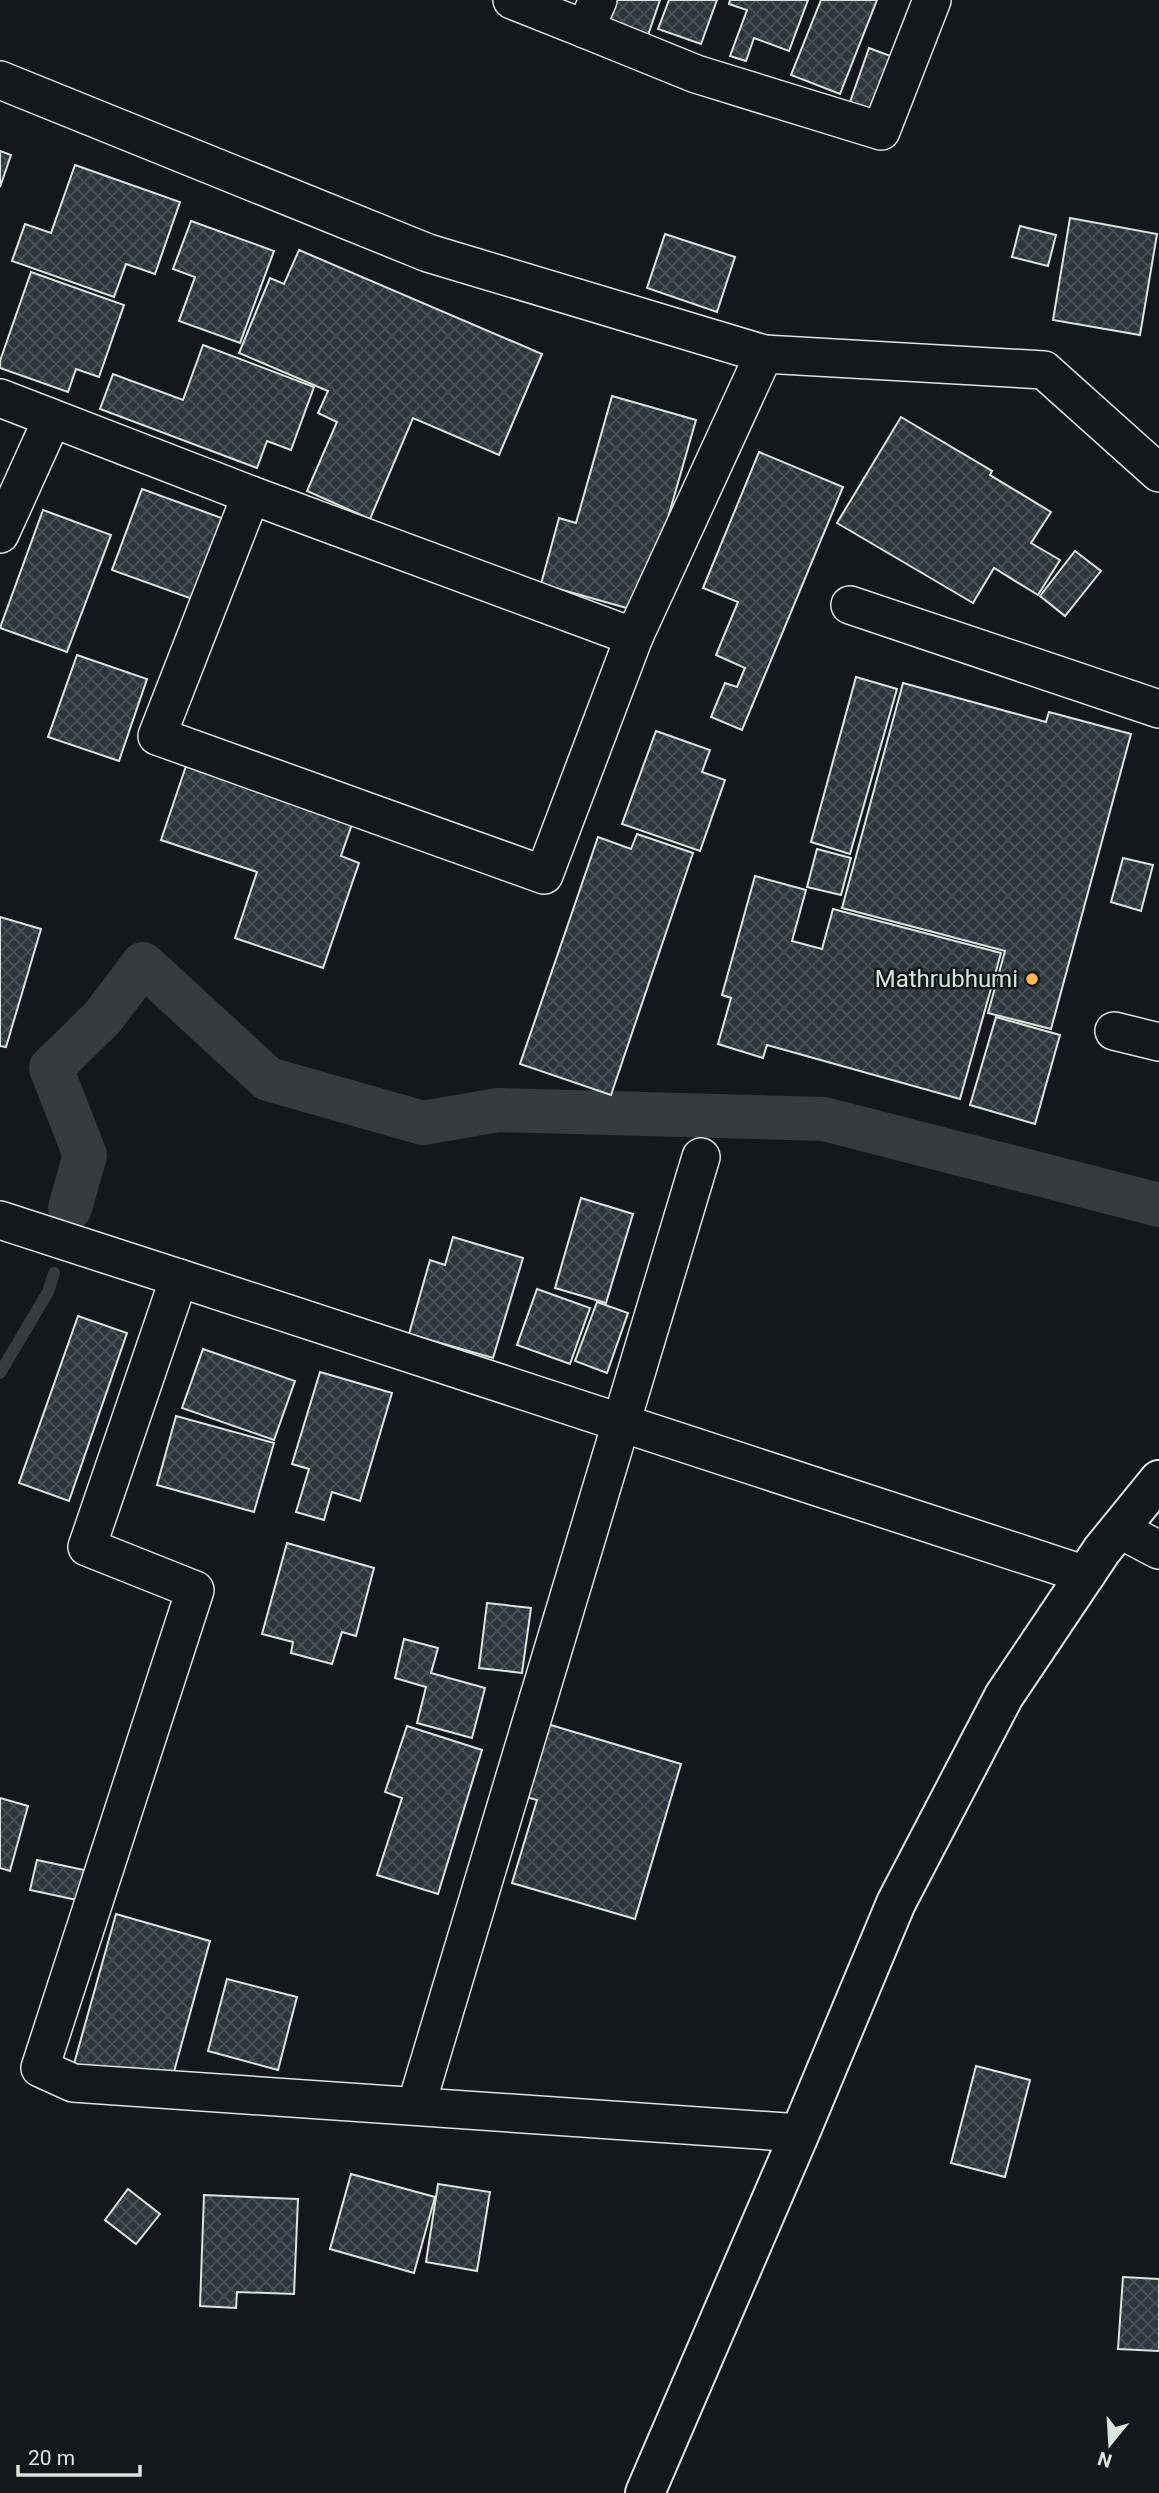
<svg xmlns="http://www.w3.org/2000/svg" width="1159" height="2493" viewBox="0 0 1159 2493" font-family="Roboto,sans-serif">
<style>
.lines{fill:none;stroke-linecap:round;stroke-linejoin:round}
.stream{stroke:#363b3e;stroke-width:12}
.canal{stroke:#363b3e;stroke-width:44}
.building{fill:url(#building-cross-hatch);stroke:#d8e6dc;stroke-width:2}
.minor-casing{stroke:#d8e6dc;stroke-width:40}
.secondary-casing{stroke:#d8e6dc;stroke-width:42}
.minor{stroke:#14181c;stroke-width:37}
.secondary{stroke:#14181c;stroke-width:38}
.poi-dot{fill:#ffb74d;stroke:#14181c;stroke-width:2.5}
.labels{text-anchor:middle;stroke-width:5;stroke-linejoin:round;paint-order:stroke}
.poi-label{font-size:24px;fill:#d8e6dc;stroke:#14181c;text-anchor:end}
</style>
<defs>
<pattern id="building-cross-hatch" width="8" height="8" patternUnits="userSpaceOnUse" patternTransform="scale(1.75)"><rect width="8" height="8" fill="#2c363c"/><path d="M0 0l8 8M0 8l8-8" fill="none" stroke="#4a5358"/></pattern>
</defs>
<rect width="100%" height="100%" fill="#14181c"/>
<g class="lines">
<path class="stream" d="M0 1373 48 1292 54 1273"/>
<path class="canal" d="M70 1208 85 1155 51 1068 103 1017 143 964 268 1079 423 1123 498 1110 824 1119 1159 1205"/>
</g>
<g class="building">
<path d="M616 0H660L648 35 608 22Z"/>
<path d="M669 0H717L701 44 658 29Z"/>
<path d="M730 0H808L789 51 754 38 746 61 730 56 747 10 729 4Z"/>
<path d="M821 0H877L840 94 791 75Z"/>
<path d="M869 48 896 58 877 111 850 102Z"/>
<path d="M0 151 11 155 0 187Z"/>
<path d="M75 165 180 202 155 274 126 264 114 297 12 261 25 224 51 233Z"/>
<path d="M1070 218 1157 234 1140 335 1053 320Z"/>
<path d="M191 221 274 251 240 343 179 321 195 277 173 269Z"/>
<path d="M1020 226 1056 235 1048 266 1012 257Z"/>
<path d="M665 234 735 257 717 312 647 288Z"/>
<path d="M299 250 542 354 499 455 413 418 370 519 307 491 337 422 318 413 328 391 239 353 270 278 284 284Z"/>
<path d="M31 272 124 305 99 377 76 369 68 392 0 368V361Z"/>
<path d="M203 345 314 387 291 450 267 441 257 468 100 409 113 374 183 400Z"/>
<path d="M612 396 696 420 641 612 541 584 559 518 576 523Z"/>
<path d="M901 417 992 471 990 475 1051 512 1031 543 1060 560 1038 595 994 568 973 603 837 523Z"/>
<path d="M759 452 843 487 742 730 711 717 725 683 737 687 745 668 716 655 738 602 703 588Z"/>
<path d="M142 489 238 524 209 605 112 570Z"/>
<path d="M43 510 111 535 67 652 0 628Z"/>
<path d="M1075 551 1101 571 1065 616 1040 596Z"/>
<path d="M77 655 147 679 119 761 48 737Z"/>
<path d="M856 677 897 689 850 854 811 842Z"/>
<path d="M903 683 1046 722 1049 712 1131 734 1051 1029 988 1013 1005 951 842 908Z"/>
<path d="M656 731 710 750 702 772 725 780 700 851 622 824Z"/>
<path d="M186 766 352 824 341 856 359 863 323 968 235 938 257 872 161 840Z"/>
<path d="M637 834 693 853 611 1095 520 1064 598 837 631 849Z"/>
<path d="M817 849 851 858 841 895 807 887Z"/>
<path d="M1123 858 1153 865 1141 911 1111 902Z"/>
<path d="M755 876 806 890 792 941 822 949 833 909 1001 953 960 1099 767 1045 763 1058 718 1044 731 998 722 995Z"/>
<path d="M0 917 41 929 6 1047 0 1046Z"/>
<path d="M996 1017 1060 1035 1035 1124 970 1105Z"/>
<path d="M581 1198 633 1214 606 1303 555 1288Z"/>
<path d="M453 1237 523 1258 493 1358 409 1334 430 1260 445 1265Z"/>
<path d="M537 1289 590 1308 570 1364 517 1345Z"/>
<path d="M597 1302 628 1313 607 1373 575 1361Z"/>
<path d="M78 1316 127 1333 69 1501 19 1483Z"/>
<path d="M203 1349 295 1381 274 1440 182 1408Z"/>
<path d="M320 1372 392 1393 360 1501 332 1492 324 1520 296 1512 309 1469 292 1464Z"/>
<path d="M176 1416 274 1443 254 1512 157 1485Z"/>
<path d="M287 1543 374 1568 356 1636 342 1632 332 1664 291 1653 293 1642 262 1634Z"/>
<path d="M487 1603 531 1608 522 1673 479 1668Z"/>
<path d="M404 1639 438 1648 431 1673 485 1688 472 1738 417 1723 426 1687 395 1678Z"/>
<path d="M544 1723 681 1764 635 1919 512 1883 537 1800 523 1796Z"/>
<path d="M407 1726 482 1750 438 1894 377 1875 402 1798 385 1792Z"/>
<path d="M0 1798 28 1806 10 1871 0 1868Z"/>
<path d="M37 1860 84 1870 77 1900 30 1890Z"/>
<path d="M116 1914 210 1941 167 2097 72 2071Z"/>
<path d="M227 1979 297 1997 278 2070 208 2051Z"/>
<path d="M976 2066 1030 2080 1005 2177 951 2163Z"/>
<path d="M351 2174 435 2197 414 2273 330 2249Z"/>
<path d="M438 2184 490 2192 477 2271 426 2262Z"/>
<path d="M128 2189 160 2214 136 2244 105 2220Z"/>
<path d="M204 2195 298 2199 294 2294 237 2292 236 2308 200 2306Z"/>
<path d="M1123 2277 1159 2279V2351L1118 2349Z"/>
</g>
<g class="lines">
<defs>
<g id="minor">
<path d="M512 0 585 29"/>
<path d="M598 0 585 29 696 74 881 131 932 0"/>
<path d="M0 80 428 253 764 354 1044 370 1159 473"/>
<path d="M0 398 251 495 634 637 764 354"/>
<path d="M251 495 157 736 544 875 634 637"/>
<path d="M0 534 52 419"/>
<path d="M850 605 1159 709"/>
<path d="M1114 1031 1159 1042"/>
<path d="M0 1220 179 1278"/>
<path d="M1119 1529 1159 1550"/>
<path d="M416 2106 701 1157"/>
<path d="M800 2133 73 2083 40 2068 195 1590 87 1547 179 1278 1086 1575"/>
</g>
<path id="secondary" d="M645 2493 800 2133 896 1903 1004 1696 1102 1550 1159 1480"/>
</defs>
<use href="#minor" class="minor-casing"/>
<use href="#secondary" class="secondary-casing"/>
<use href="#minor" class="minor"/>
<use href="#secondary" class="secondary"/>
</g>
<circle class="poi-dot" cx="1032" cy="979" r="7"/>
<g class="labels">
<g class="poi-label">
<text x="1018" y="987">Mathrubhumi</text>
</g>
</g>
<g transform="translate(1110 2444) rotate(198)" stroke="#14181c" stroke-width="5" paint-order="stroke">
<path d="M0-5L12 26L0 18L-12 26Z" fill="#d8e6dc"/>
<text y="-10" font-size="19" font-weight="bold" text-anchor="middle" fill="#d8e6dc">N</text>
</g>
<path d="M18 2465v10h122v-10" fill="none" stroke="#d8e6dc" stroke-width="3.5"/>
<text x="28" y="2465" font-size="21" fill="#d8e6dc" stroke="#14181c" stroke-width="5" paint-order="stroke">20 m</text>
</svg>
